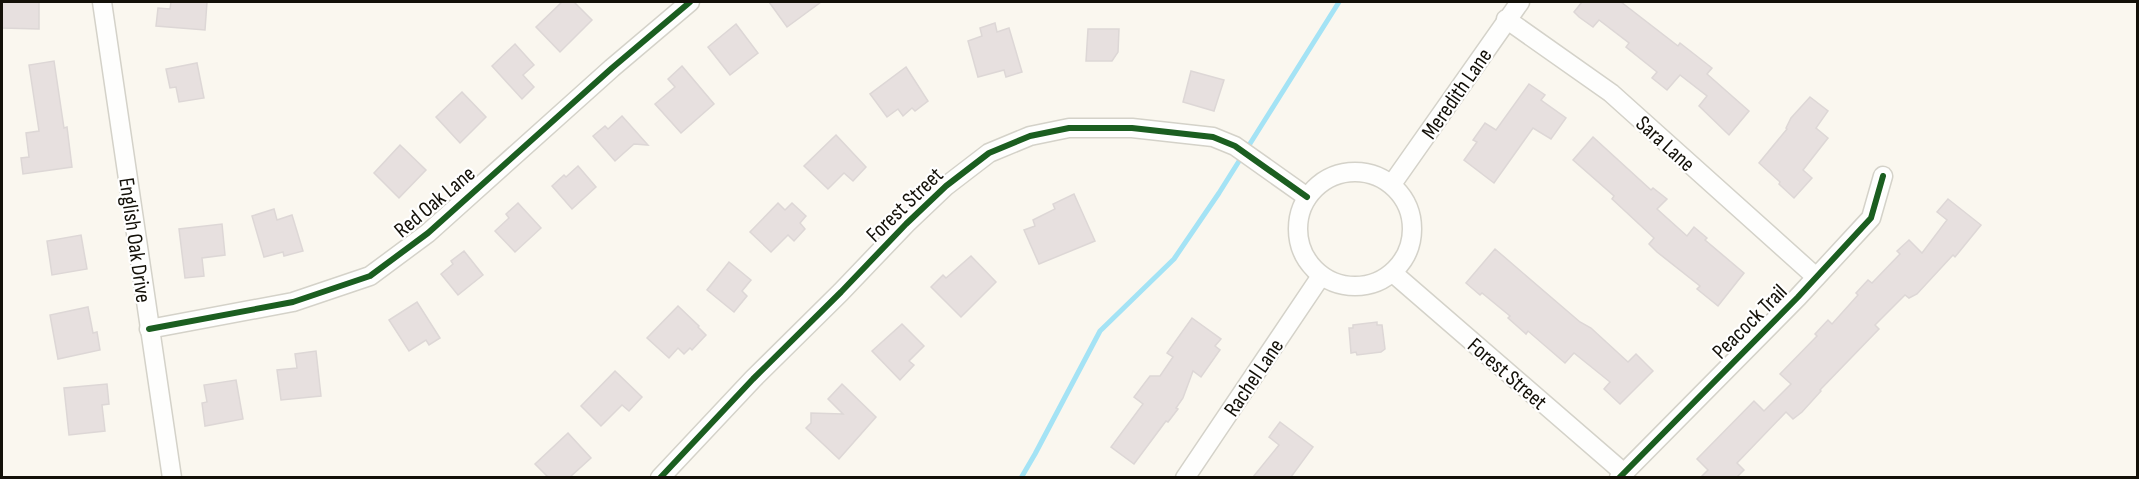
<svg xmlns="http://www.w3.org/2000/svg" width="2139" height="479" viewBox="0 0 2139 479" font-family="'Sofia Sans Condensed',sans-serif">
<style>
.lines{fill:none;stroke-linecap:round;stroke-linejoin:round}
.stream{stroke:#a4e3f5;stroke-width:5}
.building{fill:#e7e0df;stroke:#ddd7d6;stroke-width:1.5}
.minor-casing{stroke:#d4d2c9;stroke-width:21}
.minor{stroke:#fefefd;stroke-width:18}
.cycleway-casing{stroke:#fff;stroke-width:10}
.cycleway{stroke:#1b5e20;stroke-width:6}
.labels{text-anchor:middle;stroke-width:4.5;stroke-linejoin:round;paint-order:stroke}
.street-label{font-size:22px;fill:#131008;stroke:#fff}
</style>
<rect width="100%" height="100%" fill="#faf7ef"/>
<g class="lines">
<path class="stream" d="M1021 478 1035 454 1100 331 1174 259 1219 193 1339 2"/>
</g>
<g class="building">
<path d="M2 2H39V29L2 28Z"/>
<path d="M171 2H207L205 30 156 26 158 8 170 9Z"/>
<path d="M562 2H574L592 20 560 52 536 27Z"/>
<path d="M769 2H821L787 27Z"/>
<path d="M1582 2H1621L1678 46 1680 43 1712 68 1707 74 1749 111 1729 135 1699 106 1707 96 1680 75 1667 90 1652 78 1657 72 1626 47 1629 43 1599 20 1593 27 1579 17 1574 12Z"/>
<path d="M995 23 997 32 1009 28 1022 72 1006 77 1004 70 978 77 968 41 982 36 980 28Z"/>
<path d="M736 24 758 53 730 75 708 47Z"/>
<path d="M1088 29H1119L1118 52 1112 61H1086Z"/>
<path d="M515 44 534 65 523 75 534 87 522 99 492 66Z"/>
<path d="M54 61 64 128 67 127 72 167 23 174 21 158 29 157 26 133 39 131 29 65Z"/>
<path d="M197 63 204 98 179 102 176 87 170 88 166 69Z"/>
<path d="M682 66 714 104 681 133 655 104 675 87 668 79Z"/>
<path d="M906 67 928 101 915 111 912 108 903 116 898 109 887 117 870 94Z"/>
<path d="M1191 71 1224 80 1214 111 1183 102Z"/>
<path d="M1529 84 1545 95 1541 100 1566 118 1551 139 1533 128 1494 183 1464 160 1477 142 1473 140 1485 123 1496 130Z"/>
<path d="M462 92 486 117 460 143 436 117Z"/>
<path d="M1810 97 1828 111 1816 128 1828 138 1803 170 1812 178 1794 198 1779 184 1780 182 1759 163 1787 129 1786 128 1791 118Z"/>
<path d="M622 116 648 145 634 144 615 161 593 136 605 126 608 129Z"/>
<path d="M836 135 866 167 853 181 844 173 828 189 804 166Z"/>
<path d="M1593 137 1651 190 1653 188 1667 199 1657 209 1687 236 1694 227 1707 238 1705 240 1744 273 1718 306 1697 289 1700 286 1657 252 1649 244 1654 238 1612 199 1614 196 1573 160Z"/>
<path d="M400 145 426 170 399 198 374 173Z"/>
<path d="M578 166 596 187 572 209 552 186 564 175 566 177Z"/>
<path d="M1074 194 1095 241 1039 264 1024 230 1035 226 1033 220 1055 209 1053 204Z"/>
<path d="M1948 199 1981 225 1955 257 1953 255 1917 294 1909 298 1905 295 1875 325 1879 329 1820 390 1821 391 1802 412 1793 419 1786 412 1737 463 1744 470 1737 477H1701L1708 470 1697 459 1754 401 1764 411 1791 384 1780 374 1817 336 1815 334 1828 320 1832 324 1858 295 1856 293 1868 280 1872 283 1900 254 1897 251 1909 240 1922 253 1947 220 1937 212Z"/>
<path d="M518 203 541 228 515 252 495 231 509 218 506 214Z"/>
<path d="M778 203 785 210 792 203 806 216 800 223 805 229 794 241 788 235 771 252 750 232Z"/>
<path d="M274 209 277 220 292 215 303 251 284 256 283 252 264 257 252 216Z"/>
<path d="M222 224 225 255 202 258 204 276 185 278 179 229Z"/>
<path d="M81 235 87 269 52 275 47 241Z"/>
<path d="M1495 249 1580 322 1591 328 1628 362 1636 354 1653 371 1620 404 1604 389 1610 382 1574 353 1565 363 1528 331 1526 334 1508 318 1510 316 1482 293 1480 295 1466 283Z"/>
<path d="M464 251 483 275 458 295 441 274 453 264 451 261Z"/>
<path d="M971 256 996 282 961 317 931 287 943 275 946 278Z"/>
<path d="M729 262 751 280 742 291 747 296 734 312 707 290Z"/>
<path d="M417 302 440 338 429 345 426 340 409 351 389 320Z"/>
<path d="M678 306 699 326 698 327 706 335 692 350 690 348 684 354 678 348 669 358 647 338Z"/>
<path d="M88 307 93 333 97 332 100 350 58 359 50 315Z"/>
<path d="M1192 318 1221 339 1215 346 1220 350 1201 377 1193 371 1183 398 1176 408 1178 409 1168 422 1166 421 1134 464 1111 447 1143 404 1134 397 1150 376H1160L1173 357 1167 353Z"/>
<path d="M1377 322V325H1382L1385 349 1381 352 1357 355 1356 352 1351 353 1349 328H1353V325Z"/>
<path d="M902 324 924 346 909 361 914 365 900 380 872 351Z"/>
<path d="M316 351 321 396 281 400 277 370 297 368 295 354Z"/>
<path d="M615 371 642 397 629 411 622 405 601 426 581 406Z"/>
<path d="M236 380 243 419 205 426 202 403 207 402 204 385Z"/>
<path d="M107 384 109 404 102 405 105 431 69 435 64 388Z"/>
<path d="M842 384 876 417 839 459 806 428 811 423V413L843 414 828 399Z"/>
<path d="M1280 422 1313 447 1291 477H1253L1279 445 1269 437Z"/>
<path d="M568 433 591 458 570 477H548L535 464Z"/>
</g>
<g class="lines">
<defs>
<g id="minor">
<path d="M102 2 172 478"/>
<path d="M1506 19 1611 93 1816 277"/>
<circle cx="1355" cy="229" r="57"/>
<path d="M1392 184 1520 2"/>
<path d="M1393 273 1624 473"/>
<path d="M149 329 293 302 370 276 428 233 612 68 690 2"/>
<path d="M660 478 753 379 841 292 906 224 946 186 989 153 1030 136 1069 128H1132L1213 137 1235 146 1307 197"/>
<path d="M1185 478 1321 276"/>
<path d="M1619 478 1798 297 1871 218 1883 176"/>
</g>
</defs>
<use href="#minor" class="minor-casing"/>
<use href="#minor" class="minor"/>
<defs>
<g id="cycleway">
<path d="M149 329 293 302 370 276 428 233 612 68 690 2"/>
<path d="M660 478 753 379 841 292 906 224 946 186 989 153 1030 136 1069 128H1132L1213 137 1235 146 1307 197"/>
<path d="M1619 478 1798 297 1871 218 1883 176"/>
</g>
</defs>
<use href="#cycleway" class="cycleway-casing"/>
<use href="#cycleway" class="cycleway"/>
</g>
<g class="labels">
<g class="street-label">
<text transform="translate(1456 93) rotate(-55)" y="8">Meredith Lane</text>
<text transform="translate(1666 143) rotate(42)" y="8">Sara Lane</text>
<text transform="translate(434 201) rotate(-40)" y="8">Red Oak Lane</text>
<text transform="translate(904 204) rotate(-44)" y="8">Forest Street</text>
<text transform="translate(136 240) rotate(82)" y="8">English Oak Drive</text>
<text transform="translate(1749 321) rotate(-45)" y="8">Peacock Trail</text>
<text transform="translate(1508 373) rotate(41)" y="8">Forest Street</text>
<text transform="translate(1253 377) rotate(-56)" y="8">Rachel Lane</text>
</g>
</g>
<rect width="2139" height="479" fill="none" stroke="#131008" stroke-width="6"/>
</svg>
